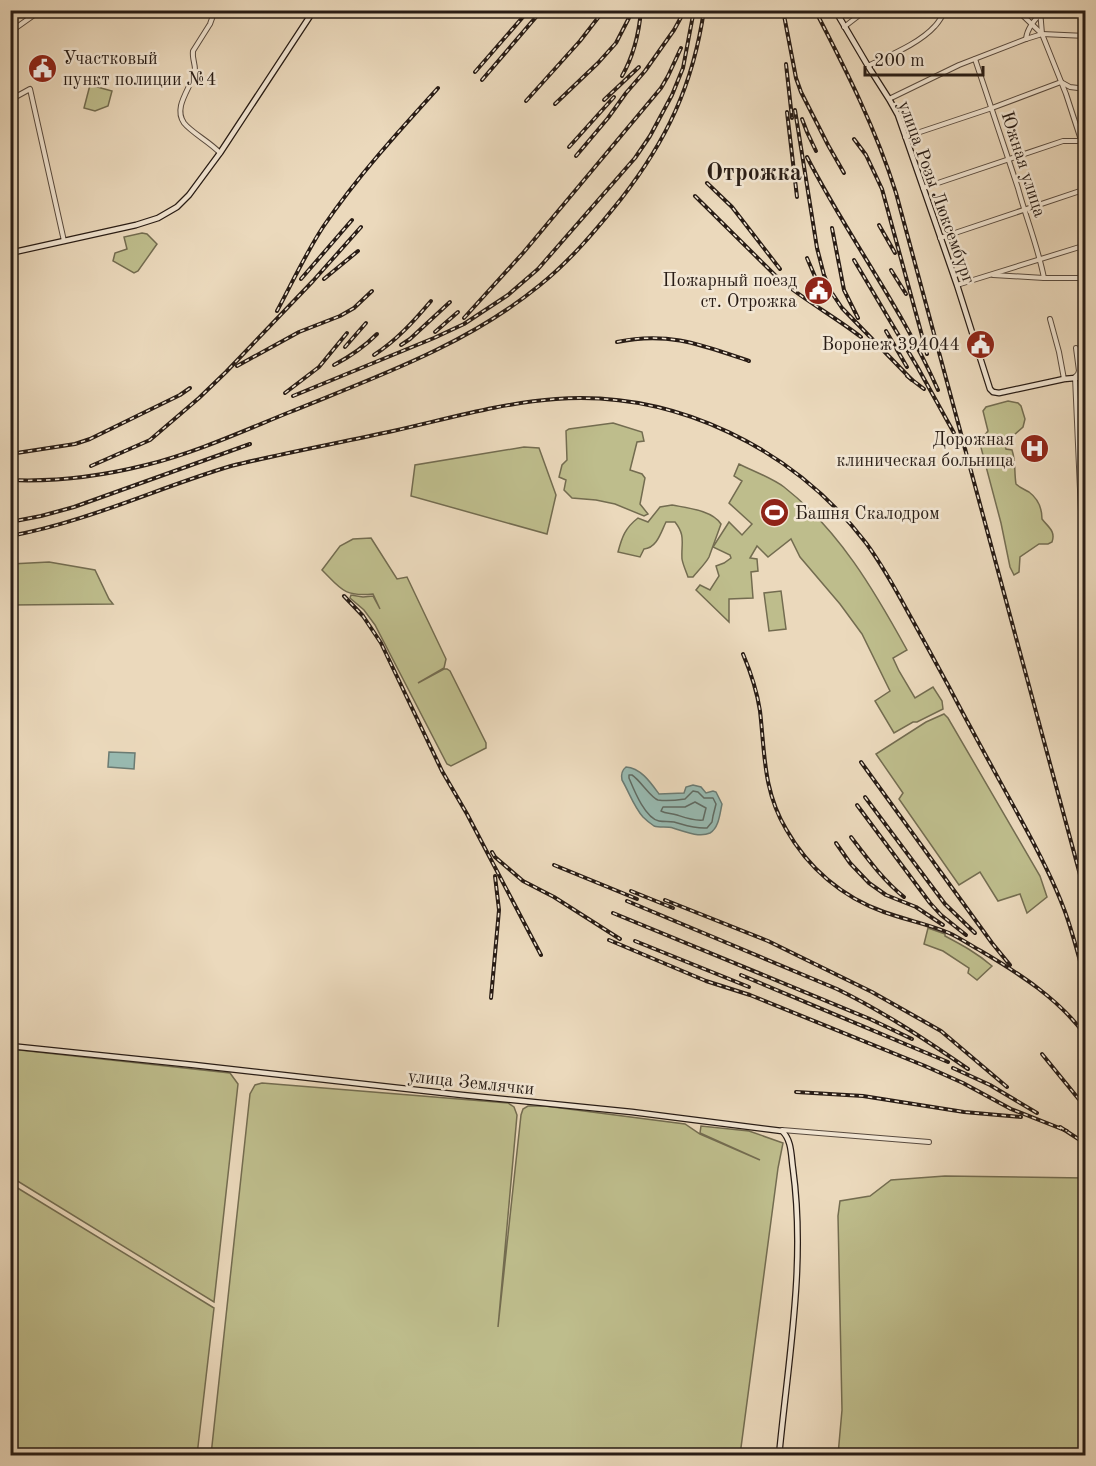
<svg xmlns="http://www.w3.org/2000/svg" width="1096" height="1466" viewBox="0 0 1096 1466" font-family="'Old Standard TT',serif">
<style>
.green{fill:#bebd8c;stroke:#736c50;stroke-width:1.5}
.water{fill:#98bab1;stroke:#6b7b73;stroke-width:1.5}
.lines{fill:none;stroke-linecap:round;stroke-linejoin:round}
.shore{stroke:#606b63;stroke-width:1.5}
.street-casing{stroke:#594b3f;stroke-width:6}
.secondary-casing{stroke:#281c15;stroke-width:7}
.street{stroke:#f2e6d3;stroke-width:4}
.secondary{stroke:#f2e6d3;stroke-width:4.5}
.rail-casing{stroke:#281c15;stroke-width:4}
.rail{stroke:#f2e6d3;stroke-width:1.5;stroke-dasharray:4.5;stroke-linecap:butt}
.labels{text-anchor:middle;stroke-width:5;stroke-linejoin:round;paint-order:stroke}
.poi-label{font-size:18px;fill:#281c15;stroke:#f2e6d3;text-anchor:end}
.street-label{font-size:18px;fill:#281c15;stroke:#f2e6d3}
.district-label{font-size:24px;font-weight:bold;fill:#281c15;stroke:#f2e6d3}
</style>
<rect width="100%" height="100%" fill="#ebd9bc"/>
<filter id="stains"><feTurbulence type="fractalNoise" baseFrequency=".00333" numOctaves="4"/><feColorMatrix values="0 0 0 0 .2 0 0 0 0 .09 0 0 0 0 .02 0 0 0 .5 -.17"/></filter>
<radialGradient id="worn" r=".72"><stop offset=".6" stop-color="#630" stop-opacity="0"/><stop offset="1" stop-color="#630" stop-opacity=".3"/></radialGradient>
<g class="green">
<path d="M90 85 112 91 108 106 95 111 84 108Z"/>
<path d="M142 233 147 234 157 244 138 271 134 273 113 261 115 253 127 249 124 237Z"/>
<path d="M1008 401 1018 403 1021 406 1025 419 1023 427 1005 443 1006 449 1012 450C1016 462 1014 472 1016 484 1020 488 1024 489 1029 492 1037 498 1042 508 1042 519 1048 527 1056 531 1052 542L1048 544H1039L1020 557 1019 572 1014 575 1010 567 1001 523 979 440C982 436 985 436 988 431L983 411 986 407Z"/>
<path d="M613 423 642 432 644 441 637 442 630 470 642 474 645 478 640 504 648 514 644 516 615 504 596 500 572 498 564 490 566 480 559 477 562 465 567 460 566 431 569 429Z"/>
<path d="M524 447 539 448 556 495 547 534 411 496 415 465Z"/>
<path d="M739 464C753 471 772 478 784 487 839 530 874 590 907 650L893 658 899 671 915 698 933 687 942 701 943 709 917 722H913L894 733 875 701 890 691 862 634 840 604 800 557 791 539 768 557 757 546 750 558 757 559 758 571 751 572 753 598 729 599V622L696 590 700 585 710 590 719 576 716 566 724 563 731 558 730 555 713 547 729 522 742 535 752 524 729 503 742 481 734 476Z"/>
<path d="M672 505C687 508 712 510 721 524 717 535 713 546 709 557 706 563 697 572 693 577H688C686 571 683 565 682 559 681 543 686 536 675 522H666C661 532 657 548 644 549L640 557 618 552C622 537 625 528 638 518L648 522 660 507Z"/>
<path d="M371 538 397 579 407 577 446 659 444 668 418 683 444 669H447L450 671 486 743V748L451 766 447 764 375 625 364 610 350 598 351 595 363 597 373 596 380 609 373 594C344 597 341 589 322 570L340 546 353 539Z"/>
<path d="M49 562 95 570 109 599 113 604 11 605V564Z"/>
<path d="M781 591 786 629 769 631 764 593Z"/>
<path d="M944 714 948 718 1040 876 1047 897 1027 913 1020 894 998 901 980 872 959 885 899 799 903 793 876 754 926 722Z"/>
<path d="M928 928 945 934V936C962 945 977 953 992 966L977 980 968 973 969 968 943 951 924 944Z"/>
<path d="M10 1049 230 1073 238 1084 214 1302 11 1177Z"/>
<path d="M262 1083 508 1103 514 1107 517 1115 498 1327 521 1115 523 1109 528 1106H545L685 1124 700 1134 760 1160 700 1133 701 1126 749 1131 783 1143 778 1168 740 1455H211L250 1094 255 1085Z"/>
<path d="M945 1176 1085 1178V1455H838L842 1410 838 1216 840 1201 870 1196 891 1180Z"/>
<path d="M11 1184 214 1308 197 1455H11Z"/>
</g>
<g class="water">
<path d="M109 752 135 753 134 769 108 767Z"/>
<path d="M626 767C641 768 651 783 659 794L684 793 686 787 693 785 701 787 706 793 713 791 716 792 722 804C720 813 719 828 710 833 699 838 683 831 673 828 667 826 660 828 654 826 651 824 646 820 643 817 634 807 629 792 622 780 621 775 622 770 626 767Z"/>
</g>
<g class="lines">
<g class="shore">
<path d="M629 775H632C640 780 651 798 658 800 665 801 678 800 685 799L693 791 698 792 704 798H713L716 804 713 816 712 822 707 828C695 829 685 825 674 822 669 821 664 822 659 821 645 818 634 790 629 778Z"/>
<path d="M695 802 706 808 703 820C694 821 686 818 677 815 671 813 666 814 661 811L663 807H685Z"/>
</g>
<defs>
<g id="street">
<path d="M215 10 210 24 193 51C192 58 195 63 195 70 193 86 172 106 184 123 192 133 210 142 220 153"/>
<path d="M1017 10 1042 34"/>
<path d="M1040 10 1042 34 1066 94 1081 140 1086 160"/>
<path d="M844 27 866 10"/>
<path d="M10 32 41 10"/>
<path d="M1026 39C1027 29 1033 22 1040 14"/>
<path d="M975 59 1018 188C1026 218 1038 247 1044 278"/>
<path d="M868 66C888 56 919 44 935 26 939 22 942 16 946 10"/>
<path d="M889 99 959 65 1026 39 1042 34 1086 36"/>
<path d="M10 100 30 89 64 241"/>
<path d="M905 137 992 108 1061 82 1070 87 1086 89"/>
<path d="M923 188 1063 141H1086"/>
<path d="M940 238 1086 189"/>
<path d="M993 275 1044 278H1086"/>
<path d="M957 285 1086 245"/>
<path d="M1050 319 1059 352 1064 379"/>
<path d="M1076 348 1079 371 1078 374 1075 377 1084 579 1083 646 1086 664"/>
<path d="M782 1130 929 1142"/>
</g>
<g id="secondary">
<path d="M835 10 868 66 889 99 898 115 957 285 990 389 993 392 999 393 1064 379 1086 377"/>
<path d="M10 253 136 225 158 218 177 207 189 195 220 153 314 10"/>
<path d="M10 1046 194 1065 462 1095 632 1112 782 1131C792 1140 791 1156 793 1169 806 1265 788 1360 779 1456"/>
</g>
</defs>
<use href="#street" class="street-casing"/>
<use href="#secondary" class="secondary-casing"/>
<use href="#street" class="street"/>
<use href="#secondary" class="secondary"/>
<defs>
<g id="rail">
<path d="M783 10 796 78 801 92 828 145 844 173"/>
<path d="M815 10C846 70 876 129 896 193L1086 897"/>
<path d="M786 64 792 118"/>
<path d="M475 72 529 10"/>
<path d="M622 76C634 55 639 34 641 10"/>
<path d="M482 80 542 10"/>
<path d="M604 100 639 67"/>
<path d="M526 101 580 41 604 10"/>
<path d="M555 104 598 63 616 43 633 10"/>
<path d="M795 110 817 248 824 275 830 290 842 308 912 380"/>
<path d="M787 112 797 197"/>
<path d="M802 119 807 132 816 151"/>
<path d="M854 139 866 155 882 189 927 354"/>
<path d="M569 147 614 97"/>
<path d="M576 156 608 118 626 93 645 71 674 30 685 10"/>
<path d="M807 157C848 237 902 308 938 390"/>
<path d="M707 183 732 207 780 269"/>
<path d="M695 196 780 280C806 301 835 317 861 337"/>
<path d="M879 225 895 253"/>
<path d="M832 228 844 290 858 318"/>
<path d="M807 258 822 293"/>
<path d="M854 260 918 368 954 433"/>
<path d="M891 270 906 294"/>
<path d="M301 279 352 220"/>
<path d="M324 279 358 251"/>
<path d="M277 311C292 283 306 253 323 227 357 177 398 132 438 88"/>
<path d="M464 318 523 253 661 88 668 76 681 48"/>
<path d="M886 331 907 367"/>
<path d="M435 332 458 312"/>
<path d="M617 342C668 331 702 345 749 361"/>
<path d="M401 345 410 339 450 302"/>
<path d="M345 347 366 323"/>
<path d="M374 355C397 340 414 321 431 301"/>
<path d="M334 365C351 356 364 347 377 334"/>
<path d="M237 366 299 332 340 316 354 308 372 291"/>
<path d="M907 376 924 389"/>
<path d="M285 393 319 367 347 333"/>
<path d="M293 396 434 338 464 324 508 295 538 269 635 158 650 136 672 95 683 68 694 10"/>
<path d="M10 454 75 444 90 439 180 395 190 388"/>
<path d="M91 466 150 440 199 398 226 372 313 281 361 227"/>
<path d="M10 480C55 482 102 476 146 465 195 453 243 431 290 412 376 377 467 345 540 285 571 260 596 230 621 199 667 140 693 85 704 10"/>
<path d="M10 522 41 516 74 507 250 444"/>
<path d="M10 536C87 522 157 488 231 466 284 453 339 443 393 431 447 419 501 403 556 399 676 390 794 449 866 543 883 566 896 590 909 614 923 639 936 663 949 687 972 731 996 774 1020 818 1036 847 1052 877 1064 909 1073 933 1079 958 1086 983"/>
<path d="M344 596 363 616 381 643 442 771 467 814 541 955"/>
<path d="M743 654C751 673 757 691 760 711 765 754 763 790 786 829 808 868 842 897 884 912 906 920 928 924 949 933 960 938 970 945 981 951 1020 974 1059 999 1086 1036"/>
<path d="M861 762 992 943 1010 965"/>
<path d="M865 797 945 904 975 933"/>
<path d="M857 805 930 903 941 915 966 935"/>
<path d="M851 837C867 858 883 880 904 897"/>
<path d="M836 843 850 863 869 883 886 895 916 907 943 925"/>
<path d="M492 852 495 857 523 881 554 897 620 939"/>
<path d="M554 865 637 899"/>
<path d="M631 891 673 908"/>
<path d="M665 900 768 941 872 992 941 1031 1007 1087"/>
<path d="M627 901 837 989C884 1012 926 1040 968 1069"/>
<path d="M613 913 870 1019 912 1039"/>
<path d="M609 940 706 981 750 995 925 1066 963 1083 1011 1109 1067 1131"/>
<path d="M635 941 749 987"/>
<path d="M741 975 948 1062"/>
<path d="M491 998 499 910 495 876"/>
<path d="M1042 1054 1086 1108"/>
<path d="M953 1068 990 1085 1037 1113"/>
<path d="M796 1092 863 1096 964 1112 1021 1117"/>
<path d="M1060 1127 1086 1144"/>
</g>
</defs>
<use href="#rail" class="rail-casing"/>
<use href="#rail" class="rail"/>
</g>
<defs>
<symbol id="civic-disc" viewBox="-11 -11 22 22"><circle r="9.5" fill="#8f2418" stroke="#f2e6d3"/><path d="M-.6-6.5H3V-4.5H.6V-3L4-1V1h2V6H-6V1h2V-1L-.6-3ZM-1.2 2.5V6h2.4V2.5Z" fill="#fff"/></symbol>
<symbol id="hospital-disc" viewBox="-11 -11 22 22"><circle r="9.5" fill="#8f2418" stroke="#f2e6d3"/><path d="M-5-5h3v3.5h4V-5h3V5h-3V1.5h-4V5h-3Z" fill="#fff"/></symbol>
<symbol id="stadium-disc" viewBox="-11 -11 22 22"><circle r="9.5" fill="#8f2418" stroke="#f2e6d3"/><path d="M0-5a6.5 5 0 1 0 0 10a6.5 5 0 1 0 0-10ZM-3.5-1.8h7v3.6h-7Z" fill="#fff"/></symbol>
</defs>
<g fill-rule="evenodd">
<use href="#civic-disc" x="26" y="52" width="33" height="33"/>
<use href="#civic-disc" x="802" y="274" width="33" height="33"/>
<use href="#civic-disc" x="964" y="328" width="33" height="33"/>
<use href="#hospital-disc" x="1018" y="432" width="33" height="33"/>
<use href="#stadium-disc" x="758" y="496" width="33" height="33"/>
</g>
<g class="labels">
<g class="poi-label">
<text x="63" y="64" text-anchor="start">Участковый<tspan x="63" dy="21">пункт полиции №4</tspan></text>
<text x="797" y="286">Пожарный поезд<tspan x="797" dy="21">ст. Отрожка</tspan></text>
<text x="960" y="350">Воронеж 394044</text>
<text x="1014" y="445">Дорожная<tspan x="1014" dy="21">клиническая больница</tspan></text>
<text x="795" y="519" text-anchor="start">Башня Скалодром</text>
</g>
<g class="street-label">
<text transform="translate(1024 164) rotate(72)" y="6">Южная улица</text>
<text transform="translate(937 192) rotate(70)" y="6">улица Розы Люксембург</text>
<text transform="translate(471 1082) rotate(6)" y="6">улица Землячки</text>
</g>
<g class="district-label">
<text x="754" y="180">Отрожка</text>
</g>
</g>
<rect width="1096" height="1466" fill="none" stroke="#ebd9bc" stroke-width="36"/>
<rect x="12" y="12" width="1072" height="1442" fill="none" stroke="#281c15" stroke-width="3"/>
<rect x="18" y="18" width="1060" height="1430" fill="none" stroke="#281c15" stroke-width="1.5"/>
<path d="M865 66v9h118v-9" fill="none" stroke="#281c15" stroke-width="3"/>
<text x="874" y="66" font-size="18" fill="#281c15" stroke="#f2e6d3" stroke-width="4.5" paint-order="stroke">200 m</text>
<rect width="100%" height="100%" filter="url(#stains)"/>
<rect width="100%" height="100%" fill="url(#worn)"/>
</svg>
